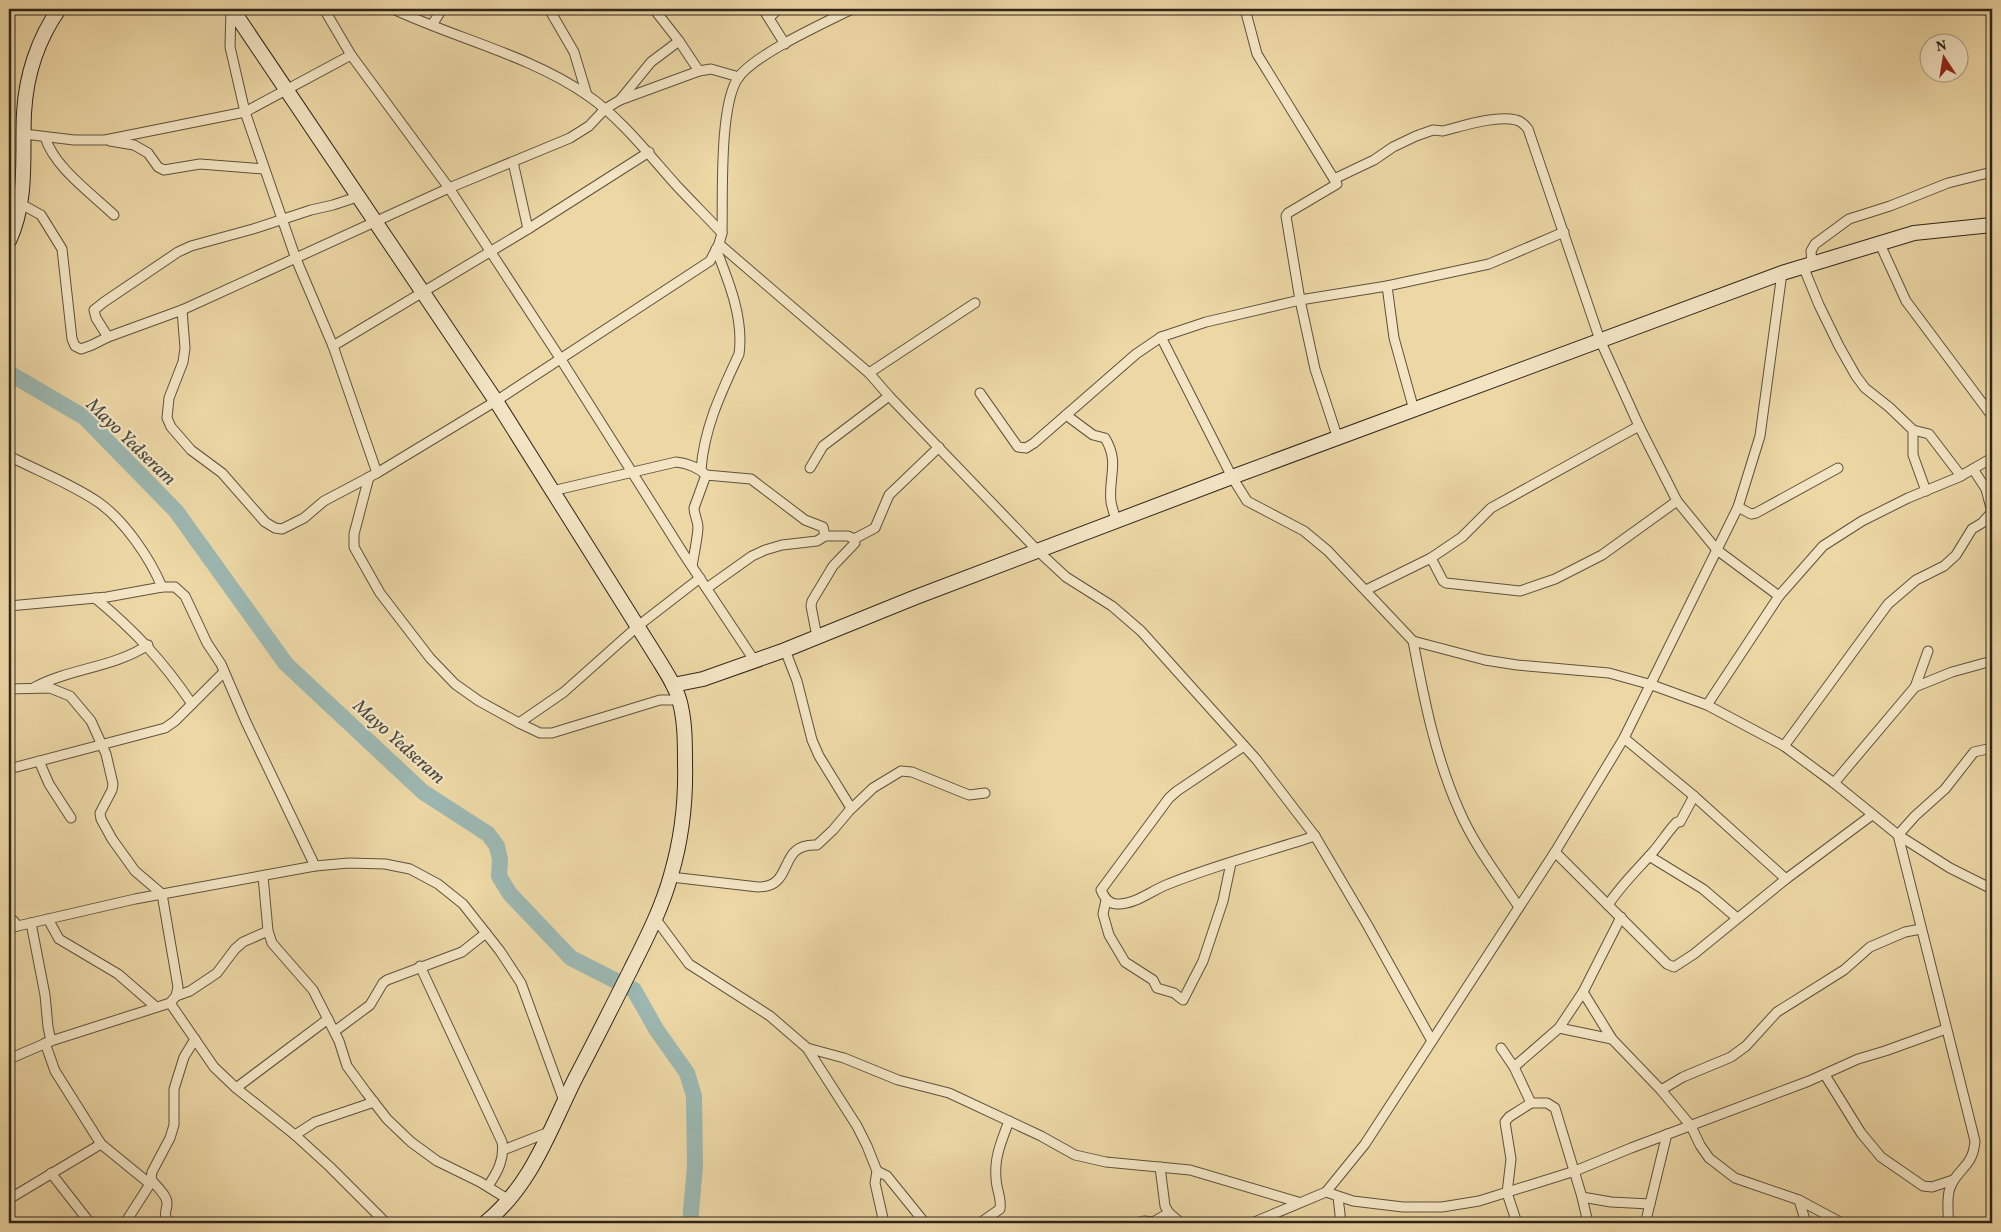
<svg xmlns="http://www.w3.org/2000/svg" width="2001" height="1232" viewBox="0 0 2001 1232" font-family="Vollkorn,serif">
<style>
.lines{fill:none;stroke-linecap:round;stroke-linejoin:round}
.river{stroke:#9cb7b1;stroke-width:16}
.street-casing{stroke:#5e523d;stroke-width:11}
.secondary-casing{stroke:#2f251a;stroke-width:16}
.street{stroke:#f3e5c4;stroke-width:9}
.secondary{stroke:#f3e5c4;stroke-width:14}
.labels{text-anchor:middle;stroke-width:4.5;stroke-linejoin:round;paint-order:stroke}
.water-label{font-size:19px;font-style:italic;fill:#4a4a40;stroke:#f3e5c4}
</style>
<rect width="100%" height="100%" fill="#ecd7a5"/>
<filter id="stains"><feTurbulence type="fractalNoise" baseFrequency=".004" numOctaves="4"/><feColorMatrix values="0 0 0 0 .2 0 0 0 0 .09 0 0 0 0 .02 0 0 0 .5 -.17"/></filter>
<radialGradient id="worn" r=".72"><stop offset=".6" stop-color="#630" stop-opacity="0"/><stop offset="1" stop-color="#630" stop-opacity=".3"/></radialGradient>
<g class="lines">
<path class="river" d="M9 373 84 417 176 511 286 664 423 792 488 834 497 846 500 860 499 876 510 894 571 958 634 990 656 1029 687 1073 694 1096 695 1166 690 1223"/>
<defs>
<g id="street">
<path d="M231 9 230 47 245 112 296 259 333 346 377 473"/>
<path d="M324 9 351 55 449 188 560 358 683 553 754 660"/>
<path d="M393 9C457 39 529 55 587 95 622 119 649 155 677 186 692 202 707 217 722 233"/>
<path d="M549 9 574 52 587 95"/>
<path d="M654 9 679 41 699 71"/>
<path d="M763 9 785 44"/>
<path d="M1245 9 1257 54 1337 184 1288 213 1286 216 1300 300 1315 369 1338 439"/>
<path d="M769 18 778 9"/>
<path d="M432 25 442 9"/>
<path d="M620 100 651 62 679 41"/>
<path d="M24 134 74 140H105L245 112 351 55"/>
<path d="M45 137C54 167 91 193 114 215"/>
<path d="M110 141 134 145 148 153 158 167 164 170 200 164 264 169"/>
<path d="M513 162 528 229"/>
<path d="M1334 179 1374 160 1393 147 1416 136 1433 130 1443 131C1463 126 1495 115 1516 120 1521 121 1525 125 1528 129L1600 340 1639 426 1677 501 1717 550 1779 596"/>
<path d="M21 204 41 215 62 249 72 339 75 346 81 349 92 345 108 337 182 310 449 188 570 138 589 126 605 109 620 100 699 71 711 69 739 77"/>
<path d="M1879 242 1906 301 1992 416"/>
<path d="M719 244 869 373 889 396 1038 551 1066 577 1112 606 1141 631 1256 759 1315 836 1368 926 1432 1041"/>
<path d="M1812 263 1811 251 1815 244 1849 219 1890 206 1948 183 1992 172"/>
<path d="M1803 266 1819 305 1839 346 1856 376 1865 388 1889 407 1913 430 1929 434 1961 476"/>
<path d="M1387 286 1394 338 1414 410"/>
<path d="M182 310 185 348 183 362 169 398 167 418 171 427 191 450 222 473 265 522 275 528 282 529 304 518 324 501 377 473 496 401 710 261 719 244 722 233C723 197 719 106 738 78 755 54 824 23 852 9"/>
<path d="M108 337 96 318 94 310 104 302 178 252 191 246 253 229 311 210 333 205 357 197"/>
<path d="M1161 337 1232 477 1247 501 1304 531 1328 551 1413 641 1485 660 1517 665 1609 673 1652 685 1707 705 1784 746 1834 783 1898 835 1950 868 1992 889"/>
<path d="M333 346 528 229 649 152"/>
<path d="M869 373 975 303"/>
<path d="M980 393 1018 447 1026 448 1034 443 1136 354 1161 337 1206 322 1300 300 1387 286 1489 264 1564 232"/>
<path d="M1066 415 1093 435 1105 438C1120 463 1108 477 1111 502 1112 508 1115 515 1116 522"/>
<path d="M1913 430V455L1926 491"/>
<path d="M9 456C38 471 70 483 98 502 124 520 150 558 162 587"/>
<path d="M810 468 823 446 889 396"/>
<path d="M701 470C704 428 721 393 739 354 744 319 729 282 716 249"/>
<path d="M369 477 354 534V547L380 593 430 658 455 684 479 701 519 723 540 733H552L660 700H679"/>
<path d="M552 491 676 462C687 463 699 468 706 475L751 479 805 520 823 527 825 536"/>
<path d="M1738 507 1751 514 1756 513 1838 468"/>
<path d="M1431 558 1443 581 1446 583 1520 591 1555 579 1602 555 1677 501"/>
<path d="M692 566C694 554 697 541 698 528 698 520 694 515 694 508L706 475"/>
<path d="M707 588 752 556 765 550 782 545 817 541 825 536H848L854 539 875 528 889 495 939 447"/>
<path d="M1366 590 1431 558 1462 537 1491 508 1639 426"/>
<path d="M95 598C134 630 163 661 192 704"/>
<path d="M9 606 107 597 162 587H175L185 596 207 643 221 664 246 722 315 866"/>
<path d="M817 637 811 606 812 601 833 566 855 543 854 539"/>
<path d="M1413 641C1424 699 1435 756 1459 810 1474 845 1498 876 1519 907"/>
<path d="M785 650 797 681 812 740 819 756 851 808"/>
<path d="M35 687C71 668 113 668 148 645"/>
<path d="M1915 687 1952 672 1992 661"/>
<path d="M9 689 50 688 70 696 91 721 106 754 113 784 112 790 100 813 101 819 112 839 135 871 162 894 178 987 176 996 170 1003 51 1041 9 1059"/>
<path d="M1707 705 1779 596 1823 546 1862 521 1908 498 1959 477 1992 458"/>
<path d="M519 723 564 692 638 626 700 578"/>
<path d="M1624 738 1694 796 1786 879"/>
<path d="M1244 746 1177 791 1169 798 1101 890C1104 897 1108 904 1117 904 1134 905 1151 891 1166 885 1215 865 1266 852 1315 836"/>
<path d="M1784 746 1888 604 1916 580 1944 566 1956 555 1972 529 1982 523 1992 512 1986 489 1973 469"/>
<path d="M39 761 49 784 71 818"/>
<path d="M9 769 165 728 175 721 224 672"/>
<path d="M1834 783 1915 687 1928 651"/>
<path d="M1555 852 1667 964 1674 967 1694 954 1786 879 1872 815"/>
<path d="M1649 856 1703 889 1737 918"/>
<path d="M263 876 268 931 272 943 313 990 339 1041 347 1066 366 1092 387 1119 411 1142 437 1161 480 1182 509 1200"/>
<path d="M671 877 758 887C796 887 776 843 817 845L833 830 849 811 873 788 901 771 912 772 969 795 985 793"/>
<path d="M1106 900 1103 914 1109 935 1125 962 1153 980 1157 988 1174 993 1183 1000 1203 961 1223 901 1231 863"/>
<path d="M1608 905C1621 885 1637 870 1652 853 1661 843 1668 831 1677 822H1680L1694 796"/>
<path d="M9 916 18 926"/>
<path d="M655 918 689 964 770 1016 807 1048 857 1126 867 1146 877 1171 875 1183 884 1223"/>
<path d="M48 919 59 939 118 974 156 1007"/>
<path d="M31 923 45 995 48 1027 51 1041"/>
<path d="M9 928 135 899 315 866 349 863 385 864 410 869 438 884 463 904 500 951 521 983 564 1101"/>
<path d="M420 966 502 1142C505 1159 497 1173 488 1186"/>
<path d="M1583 992 1612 1039 1661 1090 1691 1126 1700 1145 1709 1158 1735 1178 1799 1200 1842 1223"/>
<path d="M176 996 190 991 217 973 235 949 243 942 268 931"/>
<path d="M170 1003 214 1067 236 1088 295 1135 330 1167 386 1223"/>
<path d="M1559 1028 1612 1039"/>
<path d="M335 1031 370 1005 383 983 387 980 462 952 486 933"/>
<path d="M45 1043 55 1071 101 1144 150 1184"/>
<path d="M807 1048 844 1058 898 1080 949 1093 1041 1136 1075 1155 1106 1162 1190 1170 1298 1202"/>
<path d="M1501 1048 1514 1067 1531 1103"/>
<path d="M1514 1067 1559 1028 1583 992 1621 917"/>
<path d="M1825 1075 1861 1133 1881 1157 1923 1186 1932 1187 1953 1180"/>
<path d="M236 1088 328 1019"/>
<path d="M1661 1090 1683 1077 1731 1057 1746 1046 1777 1012 1844 970 1870 947 1905 932 1921 929"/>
<path d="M295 1135 315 1122 374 1102"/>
<path d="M503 1150 549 1132"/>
<path d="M1160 1167 1165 1206 1169 1213 1181 1223"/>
<path d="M877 1171 887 1176 925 1223"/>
<path d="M51 1173 90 1223"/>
<path d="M151 1179C155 1185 167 1195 167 1203 167 1214 162 1211 169 1223"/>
<path d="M1326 1192 1353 1201 1403 1207H1442L1479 1201 1575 1171 1631 1148 1809 1081 1858 1059 1885 1051 1946 1029"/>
<path d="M1338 1197 1341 1223"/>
<path d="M1582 1197 1611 1202 1650 1204"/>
<path d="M9 1199 101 1144"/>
<path d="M1799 1200 1806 1223"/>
<path d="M125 1223 150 1184 152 1172 170 1138 174 1125V1089L184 1057 195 1039"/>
<path d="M980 1223 1000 1209C1002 1198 996 1189 996 1178 994 1157 1002 1140 1009 1121"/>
<path d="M1135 1223 1144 1221 1153 1222 1169 1213"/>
<path d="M1252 1223 1326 1192 1365 1144 1555 852 1624 738 1738 507 1760 436 1782 273"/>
<path d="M1517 1223 1507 1193 1511 1159 1505 1122 1509 1117 1531 1103H1547L1555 1108 1582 1197 1588 1223"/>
<path d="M1649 1223 1647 1216 1667 1134"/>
<path d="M1948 1223C1949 1212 1946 1199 1950 1188 1957 1168 1973 1168 1975 1141L1898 835 1915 816 1945 789 1974 752 1992 748"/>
</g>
<g id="secondary">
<path d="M232 9 496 401 658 659C666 672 675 685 679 699 685 719 685 742 685 763 686 801 682 838 671 875 662 908 646 939 631 969 613 1005 595 1041 576 1077 550 1129 532 1185 485 1223"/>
<path d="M9 241C28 200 22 156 24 113 26 76 38 39 59 9"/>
<path d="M673 685 703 679 785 650 916 597 1232 477 1782 273 1914 233 1992 225"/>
</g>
</defs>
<use href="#street" class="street-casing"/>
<use href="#secondary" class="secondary-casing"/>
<use href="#street" class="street"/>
<use href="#secondary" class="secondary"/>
</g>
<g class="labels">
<g class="water-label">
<text transform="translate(132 441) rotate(44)" y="7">Mayo Yedseram</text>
<text transform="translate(400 741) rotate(42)" y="7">Mayo Yedseram</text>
</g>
</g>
<rect width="2001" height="1232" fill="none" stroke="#ecd7a5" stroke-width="30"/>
<rect x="10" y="10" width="1981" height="1212" fill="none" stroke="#2f251a" stroke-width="2.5"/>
<rect x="15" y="15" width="1971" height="1202" fill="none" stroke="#2f251a"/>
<g transform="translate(1944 58) rotate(348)"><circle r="24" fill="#f3e5c4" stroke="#a59880"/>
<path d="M0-4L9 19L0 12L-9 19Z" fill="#8f2418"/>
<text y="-8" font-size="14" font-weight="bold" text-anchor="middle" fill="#2f251a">N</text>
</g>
<rect width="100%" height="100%" filter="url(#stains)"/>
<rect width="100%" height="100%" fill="url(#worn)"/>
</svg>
